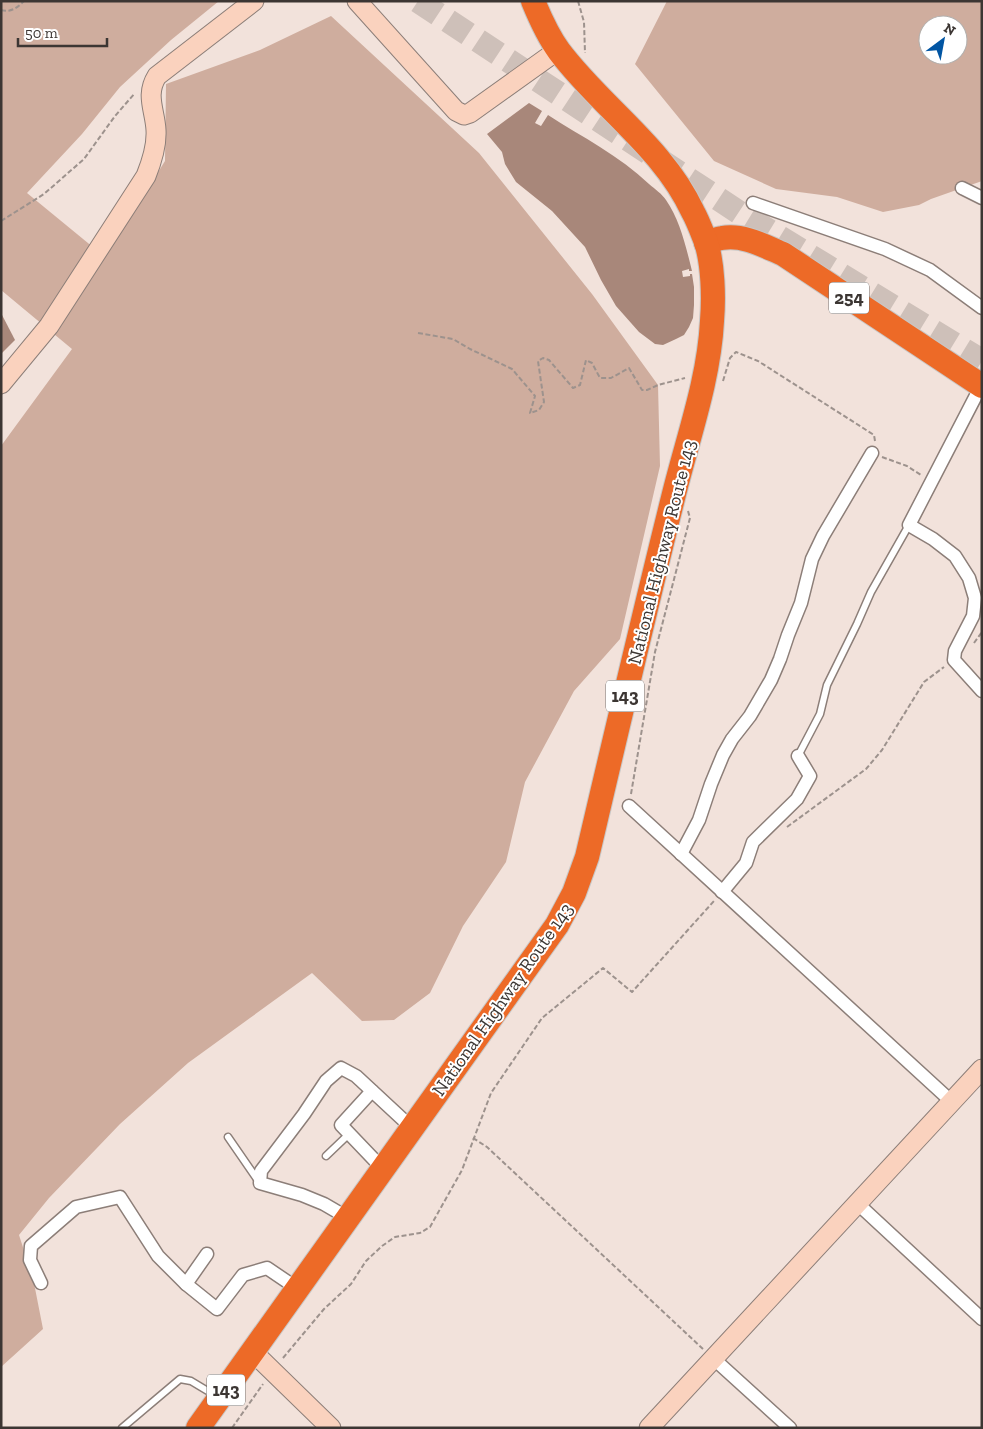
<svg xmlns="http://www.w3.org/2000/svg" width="983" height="1429" viewBox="0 0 983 1429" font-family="'Zilla Slab',serif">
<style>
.forest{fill:#cfad9e;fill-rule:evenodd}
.water{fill:#a8877a}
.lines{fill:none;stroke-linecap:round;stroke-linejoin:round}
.highway-tunnel{stroke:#cec0b9;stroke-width:24;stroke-dasharray:24 12;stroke-linecap:butt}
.lane-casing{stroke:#8c7e78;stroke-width:9}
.street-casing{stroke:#8c7e78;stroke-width:15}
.secondary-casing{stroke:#8c7e78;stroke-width:21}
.highway-casing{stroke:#c8c7c6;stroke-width:26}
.path{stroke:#9d928d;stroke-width:2;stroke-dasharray:5 2.5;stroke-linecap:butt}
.lane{stroke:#fff;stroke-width:6}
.street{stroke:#fff;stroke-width:12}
.secondary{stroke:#fad2be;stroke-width:19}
.highway{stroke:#ed6a27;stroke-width:24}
.labels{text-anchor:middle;stroke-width:4;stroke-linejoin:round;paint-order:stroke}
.shield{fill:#fff;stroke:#767270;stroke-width:1}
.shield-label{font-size:18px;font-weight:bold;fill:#3c3633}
.street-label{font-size:19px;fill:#3c3633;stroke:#fff}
</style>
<rect width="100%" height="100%" fill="#f2e2db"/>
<g class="forest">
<path d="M1 1H219L171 40 120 87 82 134 27 193 105 257 165 161 166 84 260 50 331 16 479 153 592 294 658 385 660 466 620 639 574 691 525 782 506 862 463 926 430 993 394 1020 362 1021 312 973 188 1063 120 1124 49 1198 19 1235 33 1278 43 1329 1 1367V446L72 349 1 290Z"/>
<path d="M667 1H982V181L931 199 919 205 883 212 837 197 776 189 714 161 635 64ZM928 25H958V55H928Z"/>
</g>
<g class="water">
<path d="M529 103 542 111 535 123 541 126 548 115C582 137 620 156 649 184 655 189 662 194 666 200 680 220 686 247 692 271H689V269L682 271 683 277 690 276V274H692L694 287V305L693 318 689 327 684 335 676 339 663 345 655 344 639 332 616 306 601 280 585 247 552 211 516 182 505 164 502 152 487 134Z"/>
<path d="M1 313 15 340 1 354Z"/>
</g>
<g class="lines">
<path class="highway-tunnel" d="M418 1 743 215 982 361"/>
<defs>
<g id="lane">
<path d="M798 756 820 714 827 685 857 624 871 592 909 525"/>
<path d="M228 1137 259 1182"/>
<path d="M326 1156 349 1134"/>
<path d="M122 1428 180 1379 191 1381 216 1396"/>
</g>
<g id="street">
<path d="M962 188 982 198"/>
<path d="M753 203 885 249 930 270 982 308"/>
<path d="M982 384 909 525 933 539 955 556 969 578 975 598 973 616 955 651 954 660 982 691"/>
<path d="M629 806 952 1102"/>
<path d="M681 854 699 820 711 784 723 755 732 739 750 716 771 680 780 659 788 635 801 603 812 559 823 536 872 453"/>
<path d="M722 892 746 863 753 842 797 799 810 776 798 756"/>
<path d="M372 1091 341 1125 383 1169"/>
<path d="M858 1204 982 1319"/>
<path d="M348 1218 324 1204 302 1195 260 1183 261 1171 304 1114 326 1081 341 1068 356 1076 412 1128"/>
<path d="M41 1283 30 1260 31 1246 76 1207 120 1197 158 1256 186 1284 217 1309 243 1275 267 1268 298 1289"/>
<path d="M186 1284 207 1254"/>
<path d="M714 1359 790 1428"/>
</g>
<g id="secondary">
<path d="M357 1 456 111 464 115 470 113 558 50"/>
<path d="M1 384 49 326 146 176C152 161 157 146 156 130 155 110 145 95 157 76L254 1"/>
<path d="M253 1352 331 1428"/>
<path d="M649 1428 982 1069"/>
</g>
<g id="highway">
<path d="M706 243C711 241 716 239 722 238 743 234 764 246 783 254L982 386"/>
<path d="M198 1428 557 925 574 893 587 857C615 738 643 618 673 498 687 440 709 381 712 321 714 297 713 264 706 242 702 232 698 221 693 212 663 147 601 107 559 51 548 36 540 18 533 1"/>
</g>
</defs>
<use href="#lane" class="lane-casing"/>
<use href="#street" class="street-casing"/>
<use href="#secondary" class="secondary-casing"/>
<use href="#highway" class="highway-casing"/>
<g class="path">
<path d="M578 1 584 22 585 53"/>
<path d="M1 10C11 13 18 7 24 1"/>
<path d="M1 221 44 194 84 159 115 116 135 93"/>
<path d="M418 333 453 339 470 349 512 369 535 396 530 413 539 410 544 402 538 361 543 358 549 360 573 388 580 385 586 360 592 363 600 378H611L629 368 642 390H647L658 385 685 378"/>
<path d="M723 381 730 358 736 352 758 361 874 435 875 441"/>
<path d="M882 457 907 466 921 475"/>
<path d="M974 643 982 632"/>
<path d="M631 794 655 652 690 518 688 511"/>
<path d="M787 827 866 769 882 750 924 682 944 667"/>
<path d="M473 1138 487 1147 703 1349"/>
<path d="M283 1358 324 1309 351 1284 366 1261 382 1246 395 1237 420 1233 430 1227 462 1170 491 1093 542 1018 603 968 632 992 714 901"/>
<path d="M232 1428 263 1384"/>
</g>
<use href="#lane" class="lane"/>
<use href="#street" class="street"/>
<use href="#secondary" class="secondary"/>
<use href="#highway" class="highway"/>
</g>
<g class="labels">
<g class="shield">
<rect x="829" y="282.5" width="40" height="31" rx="4"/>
<rect x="606" y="680.5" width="38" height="31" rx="4"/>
<rect x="207" y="1374.5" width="38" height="31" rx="4"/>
</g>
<g class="shield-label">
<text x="849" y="304">254</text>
<text x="625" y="702">143</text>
<text x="226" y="1396">143</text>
</g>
<g class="street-label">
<text transform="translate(661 552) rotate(-76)" y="7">National Highway Route 143</text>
<text transform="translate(502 999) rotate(-55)" y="7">National Highway Route 143</text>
</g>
</g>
<rect width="983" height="1429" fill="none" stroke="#3c3633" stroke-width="5"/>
<g transform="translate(943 40) rotate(32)"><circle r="24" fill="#ffffff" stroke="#b1afad"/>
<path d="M0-4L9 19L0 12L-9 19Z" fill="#0155a3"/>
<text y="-8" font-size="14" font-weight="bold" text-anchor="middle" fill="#3c3633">N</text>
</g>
<path d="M18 38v8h89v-8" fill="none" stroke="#3c3633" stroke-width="2.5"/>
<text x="25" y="38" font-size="15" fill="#3c3633" stroke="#ffffff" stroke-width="4" paint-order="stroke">50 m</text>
</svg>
